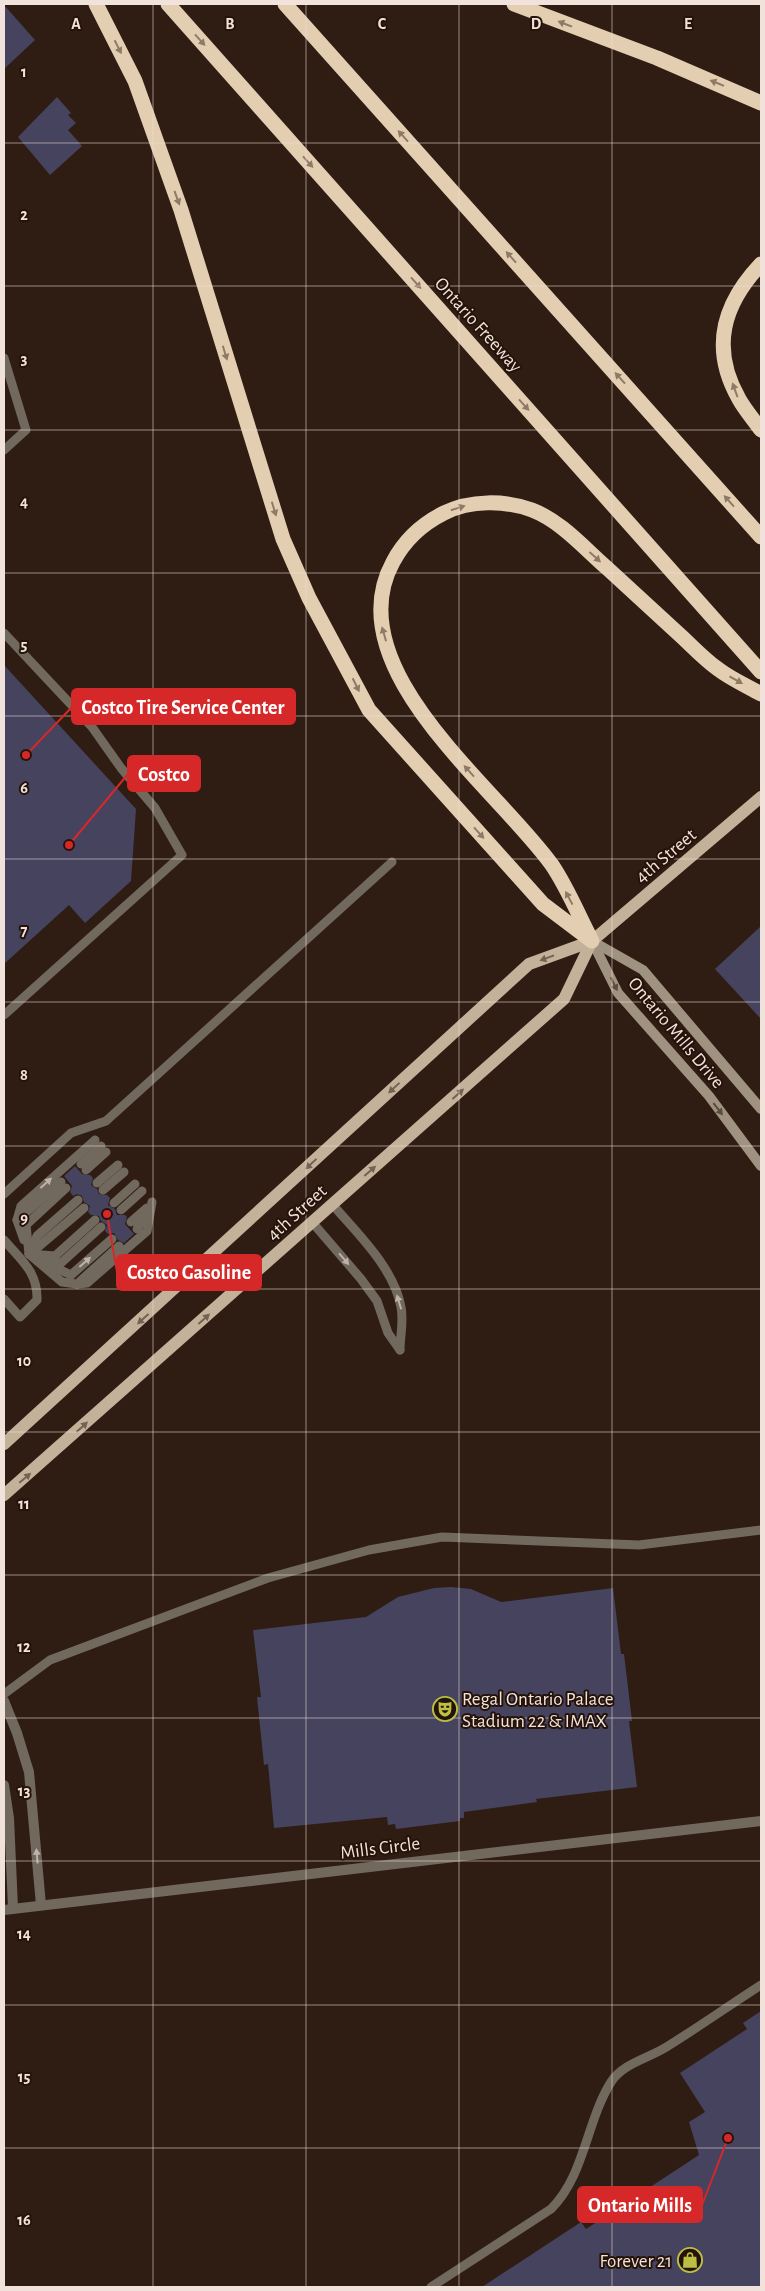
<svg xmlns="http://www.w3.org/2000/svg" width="765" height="2291" viewBox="0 0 765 2291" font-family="'Alegreya Sans',sans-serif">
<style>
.building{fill:#45435e}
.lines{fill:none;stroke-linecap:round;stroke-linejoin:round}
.lane{stroke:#72695e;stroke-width:9}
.street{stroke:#72695e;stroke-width:10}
.secondary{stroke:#a09280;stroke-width:10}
.primary{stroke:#c4b19a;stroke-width:12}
.highway{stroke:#e4ceb2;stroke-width:15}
.oneway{fill:#8e7a66}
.oneway2{fill:#746252}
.oneway3{fill:#5c4c3f}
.oneway4{fill:#beb2aa}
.grid{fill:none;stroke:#f1e3dc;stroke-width:1;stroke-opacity:0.55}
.labels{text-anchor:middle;stroke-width:4;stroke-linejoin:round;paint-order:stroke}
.street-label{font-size:19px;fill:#f1e3dc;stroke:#251309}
.poi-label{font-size:19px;fill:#f1e3dc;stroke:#251309;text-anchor:start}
.grid-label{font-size:16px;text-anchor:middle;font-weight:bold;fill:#f1e3dc;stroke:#251309;stroke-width:4;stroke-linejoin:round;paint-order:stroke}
.leader{fill:none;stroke:#d62828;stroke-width:2}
.callout-dot{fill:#d62828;stroke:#251309;stroke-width:2}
.callout{fill:#d62828;stroke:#d62828;stroke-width:2}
.callout-label{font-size:20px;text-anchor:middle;font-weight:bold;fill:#fff}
</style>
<rect width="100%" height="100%" fill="#2f1d13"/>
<g class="building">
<path d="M4 5 35 40 4 69Z"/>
<path d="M57 97 71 113 68 115 76 123 68 130 82 146 50 175 18 137Z"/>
<path d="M4 665 136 809 131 881 85 923 69 905 4 964Z"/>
<path d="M761 926V1019L715 969Z"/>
<path d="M75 1166 82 1174 90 1175 93 1178 91 1185 97 1189 99 1194 107 1195 110 1198 108 1205 115 1209 117 1215H125L127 1217 125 1224 134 1234 124 1243 118 1240 114 1233 108 1234 105 1231 107 1225 101 1221 99 1216 91 1215 88 1212 90 1206 84 1202 82 1196 77 1194 73 1196 70 1192 72 1186 64 1176Z"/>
<path d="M451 1587 471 1589 501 1602 613 1588 621 1654H624L632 1721H629L637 1787 536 1799 537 1802 464 1812V1818H460V1821L396 1829 395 1824 388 1825 387 1817 274 1828 268 1764 264 1765 257 1697H261L253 1630 366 1617 398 1597 434 1588Z"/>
<path d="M761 2011V2287H482L581 2222 586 2229 699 2155 689 2122 705 2112 680 2073 747 2029 743 2023Z"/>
</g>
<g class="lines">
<g class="lane">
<path d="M4 358 26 430 4 450"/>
<path d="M4 633 92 727 121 768 155 808 182 855 4 1015"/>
<path d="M81 1164 101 1146"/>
<path d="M86 1170 106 1152"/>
<path d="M97 1183 118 1165"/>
<path d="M66 1188 26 1225 29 1254 62 1282 77 1284 119 1246"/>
<path d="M103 1190 124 1172"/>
<path d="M4 1194 71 1133 106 1121 392 862"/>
<path d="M114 1203 135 1184"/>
<path d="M332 1204C357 1233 394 1268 401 1307 404 1320 400 1337 400 1350"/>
<path d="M121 1210 142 1191"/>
<path d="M17 1220 21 1206 95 1140"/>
<path d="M131 1222 147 1208"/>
<path d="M312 1222 361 1279 377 1301 388 1333 400 1350"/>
<path d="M137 1229 149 1209"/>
<path d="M4 1240C21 1260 38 1272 37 1300L20 1317 4 1299"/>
<path d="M24 1240 17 1220 61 1182"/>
<path d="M31 1253 84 1208"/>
<path d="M29 1254 55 1256 95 1220"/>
<path d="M29 1254 37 1236 78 1200"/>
<path d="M48 1259 61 1263 101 1227"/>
<path d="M42 1261 71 1275 112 1239"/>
<path d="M77 1284 87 1283 147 1231 152 1202"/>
<path d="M4 1694 50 1660 268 1578 369 1550 442 1537 639 1545 761 1530"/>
<path d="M431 2287 551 2209C585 2175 586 2122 611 2082 623 2063 650 2058 668 2046 700 2026 730 2005 761 1985"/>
</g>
<g class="street">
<path d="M4 1701 17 1733 29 1772 41 1905"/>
<path d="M4 1785 9 1818 13 1908"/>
<path d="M4 1910 761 1821"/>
</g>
<g class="secondary">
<path d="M592 941 618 993 709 1096 761 1166"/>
<path d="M592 941 643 970 761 1109"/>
</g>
<g class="primary">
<path d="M4 1444 529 964 592 941 761 797"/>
<path d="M4 1495 564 999 592 941"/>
</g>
<g class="highway">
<path d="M96 4 135 81 181 210 283 539 309 598 369 710 543 904 592 941"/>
<path d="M168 4 761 672"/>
<path d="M285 4 761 537"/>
<path d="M514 4 657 58 761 103"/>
<path d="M761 264C723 304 710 348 739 399 745 410 754 420 761 430"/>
<path d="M590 937C578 914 567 887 552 865 498 789 335 668 393 562 404 541 422 524 444 513 470 500 505 500 532 510 561 521 585 549 607 568 632 591 656 613 681 636 693 647 705 660 718 669 731 679 747 686 761 694"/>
</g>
</g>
<defs><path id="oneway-solid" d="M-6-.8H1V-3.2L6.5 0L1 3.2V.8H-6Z" transform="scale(1.25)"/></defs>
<g class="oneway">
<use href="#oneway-solid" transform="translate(565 24) rotate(-159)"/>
<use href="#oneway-solid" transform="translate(200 40) rotate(48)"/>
<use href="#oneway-solid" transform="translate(118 47) rotate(63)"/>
<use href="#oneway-solid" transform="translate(717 83) rotate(-158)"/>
<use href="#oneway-solid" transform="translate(403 136) rotate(-132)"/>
<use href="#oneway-solid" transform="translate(308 162) rotate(48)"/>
<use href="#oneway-solid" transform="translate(177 198) rotate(70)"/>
<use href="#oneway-solid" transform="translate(511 257) rotate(-132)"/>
<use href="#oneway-solid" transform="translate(416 283) rotate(48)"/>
<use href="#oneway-solid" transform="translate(225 353) rotate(73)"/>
<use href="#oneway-solid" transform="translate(620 378) rotate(-132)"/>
<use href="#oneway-solid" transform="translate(735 390) rotate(-110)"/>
<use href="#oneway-solid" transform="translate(524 405) rotate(48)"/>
<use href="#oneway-solid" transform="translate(729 501) rotate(-132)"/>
<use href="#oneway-solid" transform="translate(458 508) rotate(-17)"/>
<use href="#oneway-solid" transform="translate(274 509) rotate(73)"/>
<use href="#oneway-solid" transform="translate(595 557) rotate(42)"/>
<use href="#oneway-solid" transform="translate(384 634) rotate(-106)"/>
<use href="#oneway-solid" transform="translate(736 680) rotate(29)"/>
<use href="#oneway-solid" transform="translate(356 685) rotate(64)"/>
<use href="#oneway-solid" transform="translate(469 771) rotate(-132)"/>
<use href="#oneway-solid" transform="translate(479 833) rotate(48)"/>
<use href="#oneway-solid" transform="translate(569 898) rotate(-118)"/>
</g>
<g class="oneway2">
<use href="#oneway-solid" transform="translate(547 958) rotate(160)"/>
<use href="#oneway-solid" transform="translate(394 1088) rotate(137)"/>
<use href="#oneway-solid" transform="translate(458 1094) rotate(-42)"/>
<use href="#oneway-solid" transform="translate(311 1164) rotate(137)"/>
<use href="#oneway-solid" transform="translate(370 1171) rotate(-41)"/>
<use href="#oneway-solid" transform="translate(143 1319) rotate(138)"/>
<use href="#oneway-solid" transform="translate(204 1319) rotate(-42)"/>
<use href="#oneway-solid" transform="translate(82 1427) rotate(-42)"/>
<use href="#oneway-solid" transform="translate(25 1478) rotate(-40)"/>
</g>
<g class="oneway3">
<use href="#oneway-solid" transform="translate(614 984) rotate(64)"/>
<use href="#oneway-solid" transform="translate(718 1109) rotate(52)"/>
</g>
<g class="oneway4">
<use href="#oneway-solid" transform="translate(46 1183) rotate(-42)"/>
<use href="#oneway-solid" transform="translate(344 1259) rotate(49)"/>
<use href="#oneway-solid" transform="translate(85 1262) rotate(-41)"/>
<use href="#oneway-solid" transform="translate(399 1302) rotate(-107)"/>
<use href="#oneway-solid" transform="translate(37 1856) rotate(-95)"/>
</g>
<path class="grid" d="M153 4V2287M306 4V2287M459 4V2287M612 4V2287M4 143H761M4 286H761M4 430H761M4 573H761M4 716H761M4 859H761M4 1002H761M4 1146H761M4 1289H761M4 1432H761M4 1575H761M4 1718H761M4 1861H761M4 2005H761M4 2148H761"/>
<defs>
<symbol id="theatre-ring" viewBox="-11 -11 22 22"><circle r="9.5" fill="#251309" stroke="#bbc045" stroke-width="1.5"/><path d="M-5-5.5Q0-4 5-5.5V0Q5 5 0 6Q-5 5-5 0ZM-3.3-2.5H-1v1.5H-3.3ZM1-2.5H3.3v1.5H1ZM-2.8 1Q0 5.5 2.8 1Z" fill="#bbc045"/></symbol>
<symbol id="shop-ring" viewBox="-11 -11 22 22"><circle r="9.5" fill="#251309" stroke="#bbc045" stroke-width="1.5"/><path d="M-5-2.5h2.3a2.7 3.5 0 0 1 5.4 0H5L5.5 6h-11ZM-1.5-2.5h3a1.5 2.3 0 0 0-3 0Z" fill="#bbc045"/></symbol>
</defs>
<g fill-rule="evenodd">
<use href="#theatre-ring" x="431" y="1695" width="28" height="28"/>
<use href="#shop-ring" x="676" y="2246" width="28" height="28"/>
</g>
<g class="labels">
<g class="street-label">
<text transform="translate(479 324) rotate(48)" y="7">Ontario Freeway</text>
<text transform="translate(665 855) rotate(-40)" y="7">4th Street</text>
<text transform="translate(677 1032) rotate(50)" y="7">Ontario Mills Drive</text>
<text transform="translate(296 1212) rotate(-42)" y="7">4th Street</text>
<text transform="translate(380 1847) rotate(-7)" y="7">Mills Circle</text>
</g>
<g class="poi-label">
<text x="462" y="1705">Regal Ontario Palace<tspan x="462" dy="22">Stadium 22 &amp; IMAX</tspan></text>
<text x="672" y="2267" text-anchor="end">Forever 21</text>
</g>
</g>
<g class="grid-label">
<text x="76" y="29">A</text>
<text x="230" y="29">B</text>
<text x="382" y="29">C</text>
<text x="536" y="29">D</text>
<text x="688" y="29">E</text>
<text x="24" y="77">1</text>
<text x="24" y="220">2</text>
<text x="24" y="364">3</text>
<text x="24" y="507">4</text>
<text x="24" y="650">5</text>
<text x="24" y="793">6</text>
<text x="24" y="936">7</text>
<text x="24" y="1080">8</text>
<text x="24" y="1223">9</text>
<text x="24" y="1366">10</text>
<text x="24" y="1509">11</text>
<text x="24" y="1652">12</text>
<text x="24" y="1796">13</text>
<text x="24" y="1939">14</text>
<text x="24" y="2082">15</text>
<text x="24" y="2225">16</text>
</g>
<path class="leader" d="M26 755L72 707M69 845L128 774M107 1214L117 1272M728 2138L702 2205"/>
<g class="callout-dot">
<circle cx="26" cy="755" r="5"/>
<circle cx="69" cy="845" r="5"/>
<circle cx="107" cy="1214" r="5"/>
<circle cx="728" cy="2138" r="5"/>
</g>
<g class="callout">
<rect x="72" y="689" width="223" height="35" rx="5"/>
<rect x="128" y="756" width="72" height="35" rx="5"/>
<rect x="117" y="1255" width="144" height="35" rx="5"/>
<rect x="578" y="2187" width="124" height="35" rx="5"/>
</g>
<g class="callout-label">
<text x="183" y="714">Costco Tire Service Center</text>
<text x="164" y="781">Costco</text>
<text x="189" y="1279">Costco Gasoline</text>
<text x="640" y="2212">Ontario Mills</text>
</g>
<rect width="765" height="2291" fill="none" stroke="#f1e3dc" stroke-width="10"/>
</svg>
